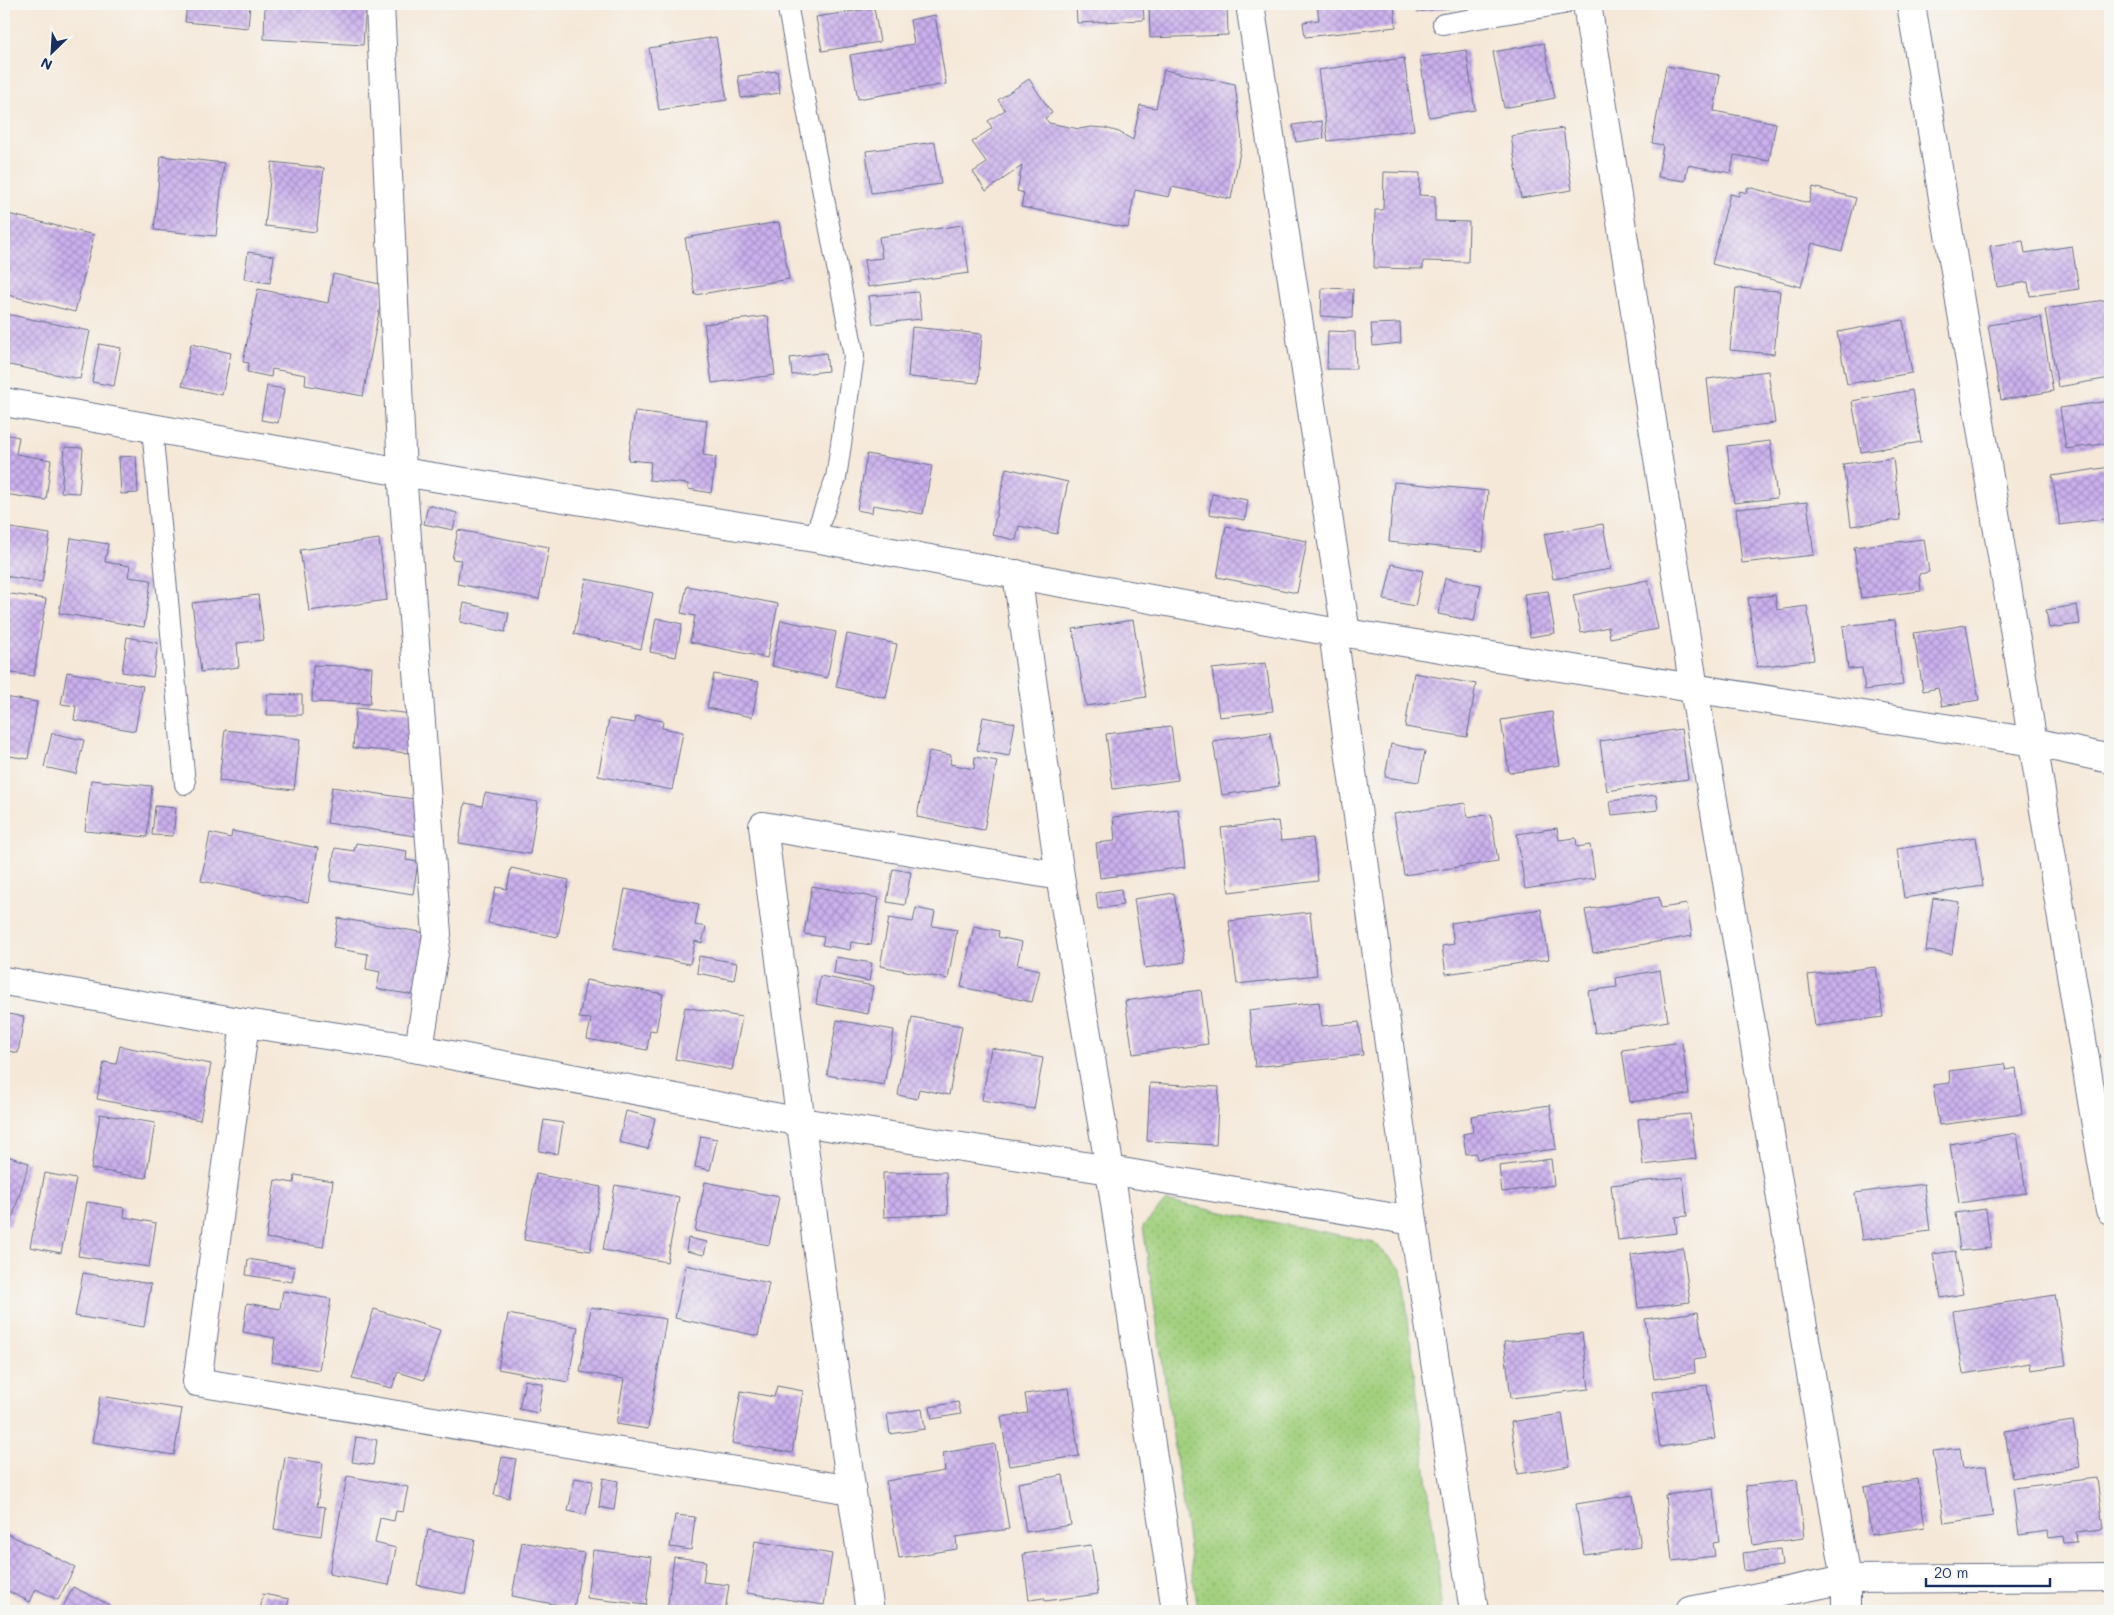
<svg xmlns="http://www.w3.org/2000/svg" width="2114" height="1615" viewBox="0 0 2114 1615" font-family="Mali,sans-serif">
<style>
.park{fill:url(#park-dots);stroke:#5e806e}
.building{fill:url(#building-cross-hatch)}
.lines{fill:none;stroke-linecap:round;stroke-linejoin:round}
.lane-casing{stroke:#677089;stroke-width:22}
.street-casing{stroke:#677089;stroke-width:30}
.lane{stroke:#fff;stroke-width:20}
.street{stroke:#fff;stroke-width:28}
</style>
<defs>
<pattern id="park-dots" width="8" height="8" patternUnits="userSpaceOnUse" patternTransform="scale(1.25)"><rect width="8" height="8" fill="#a2d07e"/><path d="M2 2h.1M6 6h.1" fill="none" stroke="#8bb36f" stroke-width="1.8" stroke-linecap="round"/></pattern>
<pattern id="building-cross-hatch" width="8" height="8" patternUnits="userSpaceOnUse" patternTransform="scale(1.25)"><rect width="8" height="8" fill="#cbb0ed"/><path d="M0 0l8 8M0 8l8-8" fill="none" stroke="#a490c3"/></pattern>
</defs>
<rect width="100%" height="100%" fill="#f6f6f2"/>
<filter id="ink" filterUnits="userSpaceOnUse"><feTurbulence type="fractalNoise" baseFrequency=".02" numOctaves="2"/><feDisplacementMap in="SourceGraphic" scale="10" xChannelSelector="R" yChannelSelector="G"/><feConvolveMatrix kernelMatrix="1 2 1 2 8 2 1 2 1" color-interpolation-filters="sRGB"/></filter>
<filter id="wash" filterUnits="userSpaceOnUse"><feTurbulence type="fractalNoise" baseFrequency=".0096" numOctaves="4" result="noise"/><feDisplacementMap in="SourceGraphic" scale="20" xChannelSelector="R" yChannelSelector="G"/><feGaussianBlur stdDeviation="1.12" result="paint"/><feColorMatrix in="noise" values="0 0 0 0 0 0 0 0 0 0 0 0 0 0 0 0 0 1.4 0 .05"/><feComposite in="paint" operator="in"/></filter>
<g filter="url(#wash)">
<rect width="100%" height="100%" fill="#f5e8d8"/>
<path class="park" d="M1166 1201 1374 1242 1402 1270 1443 1611H1198L1143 1226Z"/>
<g id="blocks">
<g class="building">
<path d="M187 4H250L248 28 185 22Z"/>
<path d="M265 4H366L363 45 264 39Z"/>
<path d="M1076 4H1143L1144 20 1077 23Z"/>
<path d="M1149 4H1227L1228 35 1150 38Z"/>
<path d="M1317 4H1394L1396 27 1305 37 1303 22 1319 20Z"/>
<path d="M1415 4H1462V6L1417 12Z"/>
<path d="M874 8 880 42 822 51 816 17Z"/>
<path d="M935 15 946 84 858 99 850 55 914 44 910 20Z"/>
<path d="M716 37 727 100 659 110 649 48Z"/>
<path d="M1544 43 1555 98 1504 108 1493 52Z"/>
<path d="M1466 50 1475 110 1429 117 1420 57Z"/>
<path d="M1404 58 1414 130 1328 141 1318 70Z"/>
<path d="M1666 66 1720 75 1714 111 1776 123 1769 161 1734 155 1731 173 1688 165 1685 181 1658 177 1663 145 1652 143Z"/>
<path d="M1164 70 1235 84 1242 141 1231 199 1172 187 1169 197 1135 190 1128 228 1021 207 1024 193 1017 191 1022 166 986 191 973 172 987 163 972 142 992 128 988 121 1005 110 998 100 1029 79 1052 113 1045 118 1049 123 1079 129 1091 127 1105 128 1119 132 1133 140 1140 105 1156 108Z"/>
<path d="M777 71 780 93 741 98 738 76Z"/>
<path d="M1322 121 1324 138 1296 142 1293 125Z"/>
<path d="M1563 128 1572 190 1521 198 1511 136Z"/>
<path d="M935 142 941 184 871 193 866 151Z"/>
<path d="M161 156 224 163 216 236 154 230Z"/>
<path d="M272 162 324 168 316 232 265 226Z"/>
<path d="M1384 172 1420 173 1419 195 1435 196V221L1469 222 1468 262 1423 261V269L1374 268 1375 210H1383Z"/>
<path d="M1748 187 1809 203 1813 187 1856 198 1842 251 1812 243 1801 287 1712 264 1730 194 1739 196 1740 191 1747 193Z"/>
<path d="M4 213 94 235 75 312 4 294Z"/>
<path d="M779 222 789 279 695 295 685 238Z"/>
<path d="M962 225 969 273 868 287 864 260 882 258 879 237Z"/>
<path d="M2023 241 2025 253 2072 246 2079 289 2030 296 2028 282 1997 287 1990 246Z"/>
<path d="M248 252 274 256 270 283 244 279Z"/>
<path d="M333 274 384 285 363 396 305 385 306 375 272 369 271 377 247 372 249 363 243 362 258 289 328 303Z"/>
<path d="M1322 288 1353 289 1352 318 1321 316Z"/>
<path d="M1736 288 1780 291 1774 354 1730 350Z"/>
<path d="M918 292 921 319 873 324 869 296Z"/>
<path d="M2105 300 2110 334V378L2058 387 2045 309Z"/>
<path d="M6 314 90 331 80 379 4 364V324Z"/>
<path d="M768 316 775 375 712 383 704 324Z"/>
<path d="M2041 317 2053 391 2001 400 1988 325Z"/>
<path d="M1903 320 1912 373 1847 384 1837 332Z"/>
<path d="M1400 323 1401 343 1373 346 1371 324Z"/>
<path d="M912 327 982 334 978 383 908 377Z"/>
<path d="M1328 331 1355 332 1356 369H1327Z"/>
<path d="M99 344 121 348 114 386 92 382Z"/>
<path d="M191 344 231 353 222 395 182 386Z"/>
<path d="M826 353 828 371 792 375 790 358Z"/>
<path d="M1768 371 1775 423 1713 431 1707 379Z"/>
<path d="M267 386 284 389 278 423 261 420Z"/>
<path d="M1912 390 1921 442 1861 452 1852 401Z"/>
<path d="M2110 401V443L2066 449 2060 408Z"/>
<path d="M635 411 707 420 703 455 716 457 711 493 688 489V484L649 480 651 462 628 460Z"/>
<path d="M4 434 19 437 16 454 51 460 46 500 4 494Z"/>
<path d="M1770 441 1777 498 1734 503 1727 446Z"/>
<path d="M65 447 83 448 79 493 61 492Z"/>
<path d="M867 454 932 466 923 514 873 505 872 513 857 510Z"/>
<path d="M136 456 138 493 121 494 119 457Z"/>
<path d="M1893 458 1900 520 1851 526 1843 464Z"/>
<path d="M2110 467V518L2060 525 2052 476Z"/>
<path d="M1006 468 1068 482 1057 534 1019 526 1016 540 992 535Z"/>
<path d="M1394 482 1488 491 1483 551 1389 542Z"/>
<path d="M1212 494 1248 500 1245 520 1209 514Z"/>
<path d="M1807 502 1814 555 1742 563 1736 509Z"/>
<path d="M428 505 457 513 453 530 424 524Z"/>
<path d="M1603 524 1611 569 1553 579 1544 534Z"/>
<path d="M1226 526 1307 541 1297 593 1217 577Z"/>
<path d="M4 527 50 534 42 582 4 576Z"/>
<path d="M458 530 549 547 539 599 457 584 461 560 452 559Z"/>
<path d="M71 538 108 544 105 562 130 566 128 577 151 580 144 627 59 613Z"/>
<path d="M379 539 387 600 309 611 300 550Z"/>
<path d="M1924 539 1929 572 1919 574 1921 591 1861 598 1854 547Z"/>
<path d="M1392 564 1423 571 1415 606 1384 600Z"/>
<path d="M1445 578 1481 585 1474 621 1438 614Z"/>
<path d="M586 579 653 593 641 649 574 634Z"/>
<path d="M1648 580 1658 629 1610 638 1608 627 1581 633 1573 595Z"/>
<path d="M687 586 778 604 767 658 690 642 695 616 681 613Z"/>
<path d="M1548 591 1555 633 1530 637 1524 594Z"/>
<path d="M4 593 46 599 34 676 4 672Z"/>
<path d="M258 595 264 640 237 643 239 667 201 672 192 603Z"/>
<path d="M1775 595 1777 610 1807 606 1814 660 1757 667 1748 598Z"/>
<path d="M464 603 509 613 505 632 460 622Z"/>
<path d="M2077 605 2080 624 2049 628 2046 610Z"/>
<path d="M656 618 682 624 676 657 650 652Z"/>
<path d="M781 620 836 632 827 678 772 666Z"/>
<path d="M1133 620 1146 697 1086 706 1073 629Z"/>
<path d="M1895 620 1903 685 1865 690 1862 668 1848 669 1843 626Z"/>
<path d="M1966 625 1979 700 1942 706 1938 688 1923 691 1914 633Z"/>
<path d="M847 634 897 644 886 698 836 687Z"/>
<path d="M127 637 158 643 153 677 122 672Z"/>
<path d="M1266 663 1273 711 1219 717 1212 669Z"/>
<path d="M313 665 372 667 370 704 312 702Z"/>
<path d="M67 672 143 686 135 731 74 720 76 706 61 704Z"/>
<path d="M1414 673 1476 684 1467 737 1405 727Z"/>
<path d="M714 674 759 682 752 717 707 708Z"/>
<path d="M267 694 302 695V715H267Z"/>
<path d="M4 697 37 702 28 759 4 755Z"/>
<path d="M356 708 413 714 409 753 353 748Z"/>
<path d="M1552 712 1560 765 1509 773 1501 720Z"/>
<path d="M636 716 663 721 662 728 683 732 672 790 598 776 609 719 635 723Z"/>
<path d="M983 717 1015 723 1009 756 977 750Z"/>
<path d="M1171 726 1178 780 1113 789 1106 734Z"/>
<path d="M1681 729 1688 779 1607 791 1600 741Z"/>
<path d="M225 730 300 739 294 790 219 781Z"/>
<path d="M1270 732 1279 786 1222 795 1213 741Z"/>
<path d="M52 733 84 740 76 774 44 767Z"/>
<path d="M1391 744 1425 751 1419 782 1385 777Z"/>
<path d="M929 751 951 755 950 764 974 769 975 757 997 761 984 830 917 817Z"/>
<path d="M91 780 152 786 147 837 85 831Z"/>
<path d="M332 787 420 800 415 836 327 823Z"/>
<path d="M485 793 538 802 530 854 459 843 465 803 482 806Z"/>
<path d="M1656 795 1658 810 1612 815 1610 801Z"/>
<path d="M1465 803 1468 818 1491 814 1498 861 1404 875 1394 814Z"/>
<path d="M155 806 176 808 173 836 152 835Z"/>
<path d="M1178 809 1185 867 1100 878 1096 843 1115 841 1113 817Z"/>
<path d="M1278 821 1281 841 1313 838 1318 881 1229 892 1221 828Z"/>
<path d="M1557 828 1559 840 1576 838 1577 847 1590 845 1595 878 1525 889 1517 834Z"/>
<path d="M232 831 318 848 308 902 201 881 210 833 231 838Z"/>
<path d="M1976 837 1983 886 1904 898 1897 849Z"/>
<path d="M356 843 407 851 406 860 418 862 413 894 330 881 335 848 354 851Z"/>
<path d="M511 868 569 880 558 937 488 923 496 887 507 889Z"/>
<path d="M893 869 911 872 905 905 887 902Z"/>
<path d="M812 886 879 898 871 945 851 942 850 950 822 945 824 937 804 934Z"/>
<path d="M625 889 699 904 695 925 706 927 702 943 695 941 690 964 613 949Z"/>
<path d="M1121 889 1123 905 1098 909 1096 893Z"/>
<path d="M1174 893 1185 962 1145 968 1134 899Z"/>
<path d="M1659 897 1661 908 1687 904 1692 936 1593 953 1585 910Z"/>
<path d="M1933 898 1959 902 1952 954 1926 951Z"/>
<path d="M916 908 935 912 932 926 957 930 948 979 880 966 889 918 913 922Z"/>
<path d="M1541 909 1549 959 1446 974 1442 946 1454 944 1451 923Z"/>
<path d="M1310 912 1317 975 1237 984 1229 921Z"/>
<path d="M338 918 426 933 415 995 377 989 380 972 366 969 368 954 333 948Z"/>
<path d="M974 926 999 931 998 937 1022 942 1017 965 1040 970 1032 1002 961 987Z"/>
<path d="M699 956 737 963 734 980 697 973Z"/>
<path d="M836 957 872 963 869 981 834 974Z"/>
<path d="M1876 967 1883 1017 1815 1026 1808 975Z"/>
<path d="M1660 970 1668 1021 1595 1033 1588 991 1617 987 1616 978Z"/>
<path d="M820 976 873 986 868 1014 816 1004Z"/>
<path d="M586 980 663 994 656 1031 650 1030 647 1050 587 1039 591 1019 579 1018Z"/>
<path d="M1201 990 1208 1044 1133 1054 1125 1001Z"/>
<path d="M1319 1002 1322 1026 1359 1022 1363 1055 1255 1067 1249 1010Z"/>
<path d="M685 1007 742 1017 732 1070 675 1059Z"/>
<path d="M4 1013 24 1017 18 1053 4 1050Z"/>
<path d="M912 1017 962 1026 949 1095 919 1089 917 1099 898 1095Z"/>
<path d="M837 1020 894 1030 884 1085 827 1075Z"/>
<path d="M1682 1042 1689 1094 1630 1102 1622 1050Z"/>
<path d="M120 1046 211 1064 200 1120 97 1099 104 1062 116 1064Z"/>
<path d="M991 1048 1043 1058 1034 1109 982 1100Z"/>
<path d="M2004 1064 2006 1070 2016 1068 2022 1114 1939 1125 1933 1085 1950 1083 1949 1071Z"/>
<path d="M1150 1083 1219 1087 1216 1145 1147 1141Z"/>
<path d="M1550 1105 1556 1149 1477 1159 1476 1153 1466 1154 1463 1134 1473 1132 1471 1116Z"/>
<path d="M626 1111 655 1118 648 1149 619 1142Z"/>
<path d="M100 1114 155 1123 146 1178 91 1169Z"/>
<path d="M1690 1114 1696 1159 1643 1165 1638 1119Z"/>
<path d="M544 1120 563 1123 558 1154 539 1151Z"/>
<path d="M2017 1133 2026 1193 1959 1203 1950 1144Z"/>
<path d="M701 1136 717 1139 710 1170 695 1167Z"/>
<path d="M4 1155 29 1163 10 1226 4 1224Z"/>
<path d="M1551 1159 1554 1185 1502 1192 1499 1166Z"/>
<path d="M946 1172 948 1214 884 1217 883 1173Z"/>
<path d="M45 1173 76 1179 61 1253 30 1247Z"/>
<path d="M536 1174 601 1187 590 1251 524 1240Z"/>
<path d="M295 1175 333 1181 323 1247 266 1238 275 1180 294 1183Z"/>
<path d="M1683 1177 1687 1216 1675 1217 1677 1233 1618 1240 1611 1185Z"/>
<path d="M705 1182 779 1197 769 1245 695 1231Z"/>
<path d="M1924 1184 1930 1231 1862 1240 1855 1193Z"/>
<path d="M615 1185 679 1197 667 1262 603 1250Z"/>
<path d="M87 1202 125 1208 124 1217 156 1223 149 1267 78 1256Z"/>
<path d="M1986 1209 1991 1248 1960 1251 1955 1213Z"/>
<path d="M688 1238 707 1242 704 1255 686 1251Z"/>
<path d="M1683 1248 1690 1302 1638 1308 1631 1255Z"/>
<path d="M1955 1251 1963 1294 1941 1298 1933 1254Z"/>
<path d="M248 1259 295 1267 292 1282 246 1275Z"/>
<path d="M686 1265 769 1283 758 1336 675 1318Z"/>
<path d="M83 1273 151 1284 144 1327 75 1316Z"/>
<path d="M283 1291 331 1299 319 1370 272 1362 275 1338 243 1332 247 1303 280 1309Z"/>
<path d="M2055 1295 2066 1365 2031 1370 2030 1363 1963 1374 1953 1311Z"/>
<path d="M591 1307 666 1319 648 1429 616 1424 624 1379 580 1372Z"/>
<path d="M374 1309 440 1330 424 1380 398 1372 392 1388 352 1379Z"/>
<path d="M1698 1312 1705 1358 1694 1360 1695 1373 1654 1379 1645 1319Z"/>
<path d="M508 1314 578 1327 568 1382 498 1369Z"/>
<path d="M1582 1333 1589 1389 1511 1398 1504 1342Z"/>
<path d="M525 1380 543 1384 538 1413 519 1409Z"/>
<path d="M1707 1385 1715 1439 1660 1447 1652 1392Z"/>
<path d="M777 1386 803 1391 792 1453 732 1443 741 1391 774 1397Z"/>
<path d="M1069 1388 1079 1456 1009 1466 1001 1417 1028 1413 1025 1394Z"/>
<path d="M100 1396 182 1409 174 1455 92 1442Z"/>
<path d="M958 1402 961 1414 932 1419 930 1407Z"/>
<path d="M922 1409 925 1429 890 1434 887 1414Z"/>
<path d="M1562 1414 1570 1466 1518 1474 1511 1422Z"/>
<path d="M2073 1421 2080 1467 2012 1478 2005 1431Z"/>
<path d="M356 1437 377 1440 373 1465 352 1462Z"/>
<path d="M995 1444 1009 1529 956 1537 957 1549 899 1558 886 1481 945 1471 943 1453Z"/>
<path d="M1960 1448 1963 1469 1986 1466 1993 1516 1944 1523 1933 1451Z"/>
<path d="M285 1457 323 1463 317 1506 325 1507 321 1536 274 1529Z"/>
<path d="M502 1457 516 1459 509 1498 494 1495Z"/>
<path d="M1063 1475 1071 1525 1026 1532 1018 1483Z"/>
<path d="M347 1476 408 1487 403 1512 396 1511 394 1521 380 1518 375 1543 396 1548 389 1585 329 1574Z"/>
<path d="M575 1478 593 1481 586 1515 568 1511Z"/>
<path d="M603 1478 618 1481 614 1510 599 1507Z"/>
<path d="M2097 1478 2103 1529 2076 1532 2077 1542 2064 1543 2063 1536 2049 1538 2048 1531 2019 1535 2013 1488Z"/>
<path d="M1918 1479 1925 1527 1871 1535 1864 1487Z"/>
<path d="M1797 1480 1804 1538 1753 1545 1746 1486Z"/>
<path d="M1713 1489 1719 1542 1713 1543 1715 1556 1672 1561 1665 1495Z"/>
<path d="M1633 1495 1641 1547 1584 1555 1576 1504Z"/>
<path d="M675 1515 695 1517 691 1550 670 1547Z"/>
<path d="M428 1530 475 1540 465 1594 417 1585Z"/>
<path d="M4 1532 75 1567 58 1600 36 1589 30 1602 4 1589Z"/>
<path d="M755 1541 832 1554 824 1605 747 1593Z"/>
<path d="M522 1542 584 1553 574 1608 512 1596Z"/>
<path d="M1091 1545 1098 1594 1045 1601 1044 1598 1029 1600 1023 1554Z"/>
<path d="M1780 1549 1782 1566 1744 1571 1742 1553Z"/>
<path d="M593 1550 652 1557 646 1605 587 1598Z"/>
<path d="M674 1557 706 1561 703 1582 729 1585 725 1611H667Z"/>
<path d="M73 1587 112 1606 109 1611H61Z"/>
<path d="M263 1594 289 1599 286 1611H260Z"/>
<path d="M747 1607 766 1610V1611H746Z"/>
</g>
</g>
</g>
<g filter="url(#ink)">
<use href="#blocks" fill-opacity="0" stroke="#677089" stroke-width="1"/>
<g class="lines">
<defs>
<g id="lane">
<path d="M787 4 854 356 836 478 814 538"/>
<path d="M1443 24 1563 4"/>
<path d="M152 428 185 784"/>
</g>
<g id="street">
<path d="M380 4 402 472 437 934 419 1049"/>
<path d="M1250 4 1346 633"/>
<path d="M1587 4 1694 689 1846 1579V1611"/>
<path d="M1911 4 2110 1210"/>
<path d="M4 402 402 472 814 538 1333 632 1346 633 2033 742 2110 759"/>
<path d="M1017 574 1060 876 1110 1170 1176 1611"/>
<path d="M1333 632 1413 1221 1474 1611"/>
<path d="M4 981 245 1023 419 1049 801 1122 1110 1170 1413 1221"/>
<path d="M245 1023 197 1382 851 1490"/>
<path d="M870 1611C829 1350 796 1088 763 826L1060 876"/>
<path d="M1690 1611 1846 1579 2110 1577"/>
</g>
</defs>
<use href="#lane" class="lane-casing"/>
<use href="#street" class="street-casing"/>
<use href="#lane" class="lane"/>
<use href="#street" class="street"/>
</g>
</g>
<rect width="2114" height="1615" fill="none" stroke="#f6f6f2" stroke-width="20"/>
<g transform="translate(52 52) rotate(205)" stroke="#f6f6f2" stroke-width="4" paint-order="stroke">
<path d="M0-4L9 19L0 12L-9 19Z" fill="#1b2f5e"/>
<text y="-8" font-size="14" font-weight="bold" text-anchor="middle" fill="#1b2f5e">N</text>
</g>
<path d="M1926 1578v8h124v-8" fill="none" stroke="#1b2f5e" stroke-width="2.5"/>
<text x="1934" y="1578" font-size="15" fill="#1b2f5e" stroke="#f6f6f2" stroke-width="4" paint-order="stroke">20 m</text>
</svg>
